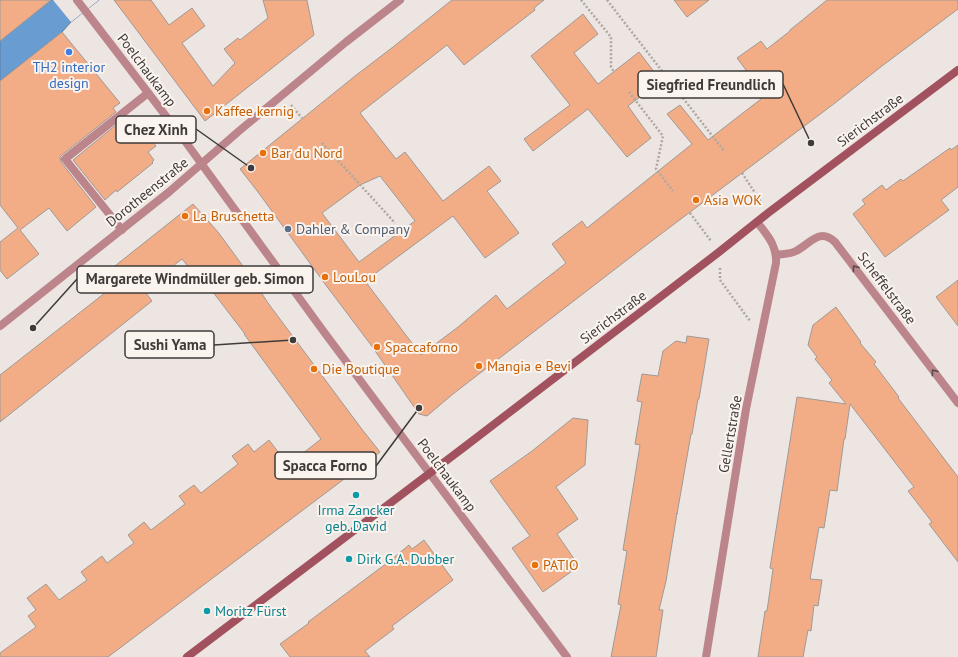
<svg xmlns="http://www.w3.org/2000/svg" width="958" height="657" viewBox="0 0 958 657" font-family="'PT Sans',sans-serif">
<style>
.water{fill:#699cd1;stroke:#5c7fa3}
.pier{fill:#ede5e1}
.building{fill:#f2ad87;stroke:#a09995;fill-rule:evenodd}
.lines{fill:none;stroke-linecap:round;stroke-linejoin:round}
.path{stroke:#ada7a4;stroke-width:2.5;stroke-dasharray:2 2;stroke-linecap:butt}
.service{stroke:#bc848b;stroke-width:8}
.minor{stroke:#bc848b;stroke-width:8}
.tertiary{stroke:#bc848b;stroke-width:8}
.secondary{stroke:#a2525f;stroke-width:8}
.oneway{stroke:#574a49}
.shop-dot{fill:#3f7fe0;stroke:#fbf3ee;stroke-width:1.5}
.food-dot{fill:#e8710a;stroke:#fbf3ee;stroke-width:1.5}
.service-dot{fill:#5c6f8a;stroke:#fbf3ee;stroke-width:1.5}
.culture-dot{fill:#0f9aa8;stroke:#fbf3ee;stroke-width:1.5}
.labels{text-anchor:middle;stroke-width:4;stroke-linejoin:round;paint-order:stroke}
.shop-label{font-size:14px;fill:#366cbe;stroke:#fbf3ee}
.street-label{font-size:14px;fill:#3e3b39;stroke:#fbf3ee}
.food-label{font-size:14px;fill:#c56008;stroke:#fbf3ee;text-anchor:start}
.service-label{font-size:14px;fill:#4e5e75;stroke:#fbf3ee;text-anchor:start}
.culture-label{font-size:14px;fill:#0d838f;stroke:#fbf3ee;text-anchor:start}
.leader{fill:none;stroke:#3e3b39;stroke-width:1.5}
.callout-dot{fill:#3e3b39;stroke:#fbf3ee;stroke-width:1.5}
.callout{fill:#fbf3ee;stroke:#3e3b39;stroke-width:1.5}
.callout-label{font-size:15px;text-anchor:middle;font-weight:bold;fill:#3e3b39}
</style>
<rect width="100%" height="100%" fill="#ede5e1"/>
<path class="water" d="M50 0H99L71 22 62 32 0 81V41Z"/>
<path class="pier" d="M53 0H99L71 22Z"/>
<g class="building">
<path d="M0 0H51L0 41Z"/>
<path d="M114 0H151L169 25 192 8 205 26 182 43 213 86 235 63 224 49 238 38 240 40 268 18 263 0H307L314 35 205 121Z"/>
<path d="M452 0H544L534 8 535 10 464 65 447 45 360 113 396 159 405 152 443 201 489 166 501 181 487 191 519 233 485 258 453 216 365 281 421 355 458 327 496 295 507 309 566 263 552 244 582 221 587 228 692 144 667 114 680 105 708 140 761 99 741 73 746 70 737 58 761 41 767 49 790 31V30L827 0H958V9L882 66 835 103 649 243 453 394 427 416 419 414 371 345 328 288 258 192 240 169 355 76 393 47ZM380 176 415 221 359 262 322 213 360 185Z"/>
<path d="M674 0H709L687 17Z"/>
<path d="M583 14 598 34 574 53 598 84 639 52 661 81 628 106 651 138 627 157 588 109 533 151 524 139 570 105 531 56Z"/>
<path d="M62 32 120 103 113 108 116 112 62 155 60 157 61 162 96 207 67 231 49 208 20 230 39 254 7 279 0 270V242L18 228 0 205V81Z"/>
<path d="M122 120 131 132 139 125 156 146 148 152 154 160 152 162 153 163 117 192 116 190 105 200 73 160Z"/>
<path d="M958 145V187L941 200 949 210 885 257 853 214 865 204 862 200 882 185 886 190 901 179 903 181 950 148 951 150Z"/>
<path d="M193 204 218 232 251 277 268 303 361 428 380 452 108 657H0V653L36 627 28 616 36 610 27 598 46 584 59 600 87 580 81 572 102 556 107 563 134 543 128 535 144 522 151 530 185 504 179 496 194 485 201 493 238 464 232 456 248 444 254 452 269 440 288 465 321 439 263 360 244 334H245L219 300 198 273 195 275 182 259 143 289 152 301 0 422V375L115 285 106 273Z"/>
<path d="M958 280V326L936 297Z"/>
<path d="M836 307 861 342 860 343 876 362 874 364 899 397 898 398 958 477V562L929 524 932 522 908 491 914 487 850 404 845 439H844L837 491 830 490 824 528 819 527 810 579 822 580 818 606 814 605 811 631 808 630 803 657H758L765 611H767L773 569 770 568 797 397 846 404 829 383 832 380 815 359 817 357 808 345 813 325Z"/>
<path d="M687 336 709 339 699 399H698L692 434H691L677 514V513L666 581 659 610H663L656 657H611L621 605 618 604 627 551 623 550 640 445 635 444 642 402 637 401 642 374 658 376 663 351 676 341 686 343Z"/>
<path d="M573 418 588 420 585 465 556 487 578 519 557 534 579 566 543 592 512 548 530 536 490 481 532 451Z"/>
<path d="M424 540 453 580 392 626 394 629 365 651 370 657H290L280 644 309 623 308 622 391 560 409 545 412 549Z"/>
</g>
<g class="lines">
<g class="path">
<path d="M581 0 611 37V67L614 72"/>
<path d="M607 0 724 151"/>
<path d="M629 92 663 136 656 169 673 191"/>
<path d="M291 105 302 118"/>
<path d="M322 143 395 223"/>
<path d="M742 173 761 202"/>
<path d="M690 213 711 241"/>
<path d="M720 268V280L750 321"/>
</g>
<path class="service" d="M122 230 65 159 148 93"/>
<g class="minor">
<path d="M777 255C783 254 790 254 796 251 810 244 819 227 835 242L958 403"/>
<path d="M0 326 169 192 239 131 346 42 400 0"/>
<path d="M706 657 746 409 776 263C777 245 767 235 757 222"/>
</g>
<path class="tertiary" d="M77 0 182 137 324 332 567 657"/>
<path class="secondary" d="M187 657 463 448 719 252 768 213 958 70"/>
</g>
<defs><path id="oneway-chevron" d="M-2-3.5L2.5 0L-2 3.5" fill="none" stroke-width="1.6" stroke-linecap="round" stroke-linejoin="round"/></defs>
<g class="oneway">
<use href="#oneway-chevron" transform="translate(855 268) rotate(-127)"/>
<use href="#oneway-chevron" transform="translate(934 372) rotate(-127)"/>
</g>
<circle class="shop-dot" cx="69" cy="52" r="4"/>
<g class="food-dot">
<circle cx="207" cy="111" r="4"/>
<circle cx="263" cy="153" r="4"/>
<circle cx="696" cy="200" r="4"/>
<circle cx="185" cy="216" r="4"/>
<circle cx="325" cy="277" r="4"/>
<circle cx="377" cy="347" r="4"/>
<circle cx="479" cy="366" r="4"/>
<circle cx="314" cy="369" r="4"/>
<circle cx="535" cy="565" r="4"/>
</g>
<circle class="service-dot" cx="288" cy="229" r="4"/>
<g class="culture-dot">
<circle cx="356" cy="495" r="4"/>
<circle cx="349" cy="559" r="4"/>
<circle cx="207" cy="611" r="4"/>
</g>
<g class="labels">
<g class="shop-label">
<text x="69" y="72">TH2 interior<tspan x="69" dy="16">design</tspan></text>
</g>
<g class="street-label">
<text transform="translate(147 70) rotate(53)" y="5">Poelchaukamp</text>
<text transform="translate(870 120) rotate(-37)" y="5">Sierichstraße</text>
<text transform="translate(147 192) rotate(-39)" y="5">Dorotheenstraße</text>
<text transform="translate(887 288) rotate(53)" y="5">Scheffelstraße</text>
<text transform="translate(613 317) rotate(-37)" y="5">Sierichstraße</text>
<text transform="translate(730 434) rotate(-80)" y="5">Gellertstraße</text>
<text transform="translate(447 475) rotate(53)" y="5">Poelchaukamp</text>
</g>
<g class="food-label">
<text x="215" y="116">Kaffee kernig</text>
<text x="271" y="158">Bar du Nord</text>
<text x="704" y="205">Asia WOK</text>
<text x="193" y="221">La Bruschetta</text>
<text x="333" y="282">LouLou</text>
<text x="385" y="352">Spaccaforno</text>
<text x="487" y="371">Mangia e Bevi</text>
<text x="322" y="374">Die Boutique</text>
<text x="543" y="570">PATIO</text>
</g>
<g class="service-label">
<text x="296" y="234">Dahler &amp; Company</text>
</g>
<g class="culture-label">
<text x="356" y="515" text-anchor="middle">Irma Zancker<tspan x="356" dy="16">geb. David</tspan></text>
<text x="357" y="564">Dirk G.A. Dubber</text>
<text x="215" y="616">Moritz Fürst</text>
</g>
</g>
<path class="leader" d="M811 143L783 84M251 168L196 129M33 328L77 279M293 340L214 345M419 408L376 466"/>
<g class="callout-dot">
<circle cx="811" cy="143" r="4"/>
<circle cx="251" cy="168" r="4"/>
<circle cx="33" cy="328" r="4"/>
<circle cx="293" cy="340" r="4"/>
<circle cx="419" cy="408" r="4"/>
</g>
<g class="callout">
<rect x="638" y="71" width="145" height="27" rx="4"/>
<rect x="116" y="116" width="80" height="27" rx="4"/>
<rect x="77" y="266" width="236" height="27" rx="4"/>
<rect x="125" y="331" width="89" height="27" rx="4"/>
<rect x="275" y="452" width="101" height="27" rx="4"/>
</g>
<g class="callout-label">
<text x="711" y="90">Siegfried Freundlich</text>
<text x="156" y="135">Chez Xinh</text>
<text x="195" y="284">Margarete Windmüller geb. Simon</text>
<text x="170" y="350">Sushi Yama</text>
<text x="325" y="471">Spacca Forno</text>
</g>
</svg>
